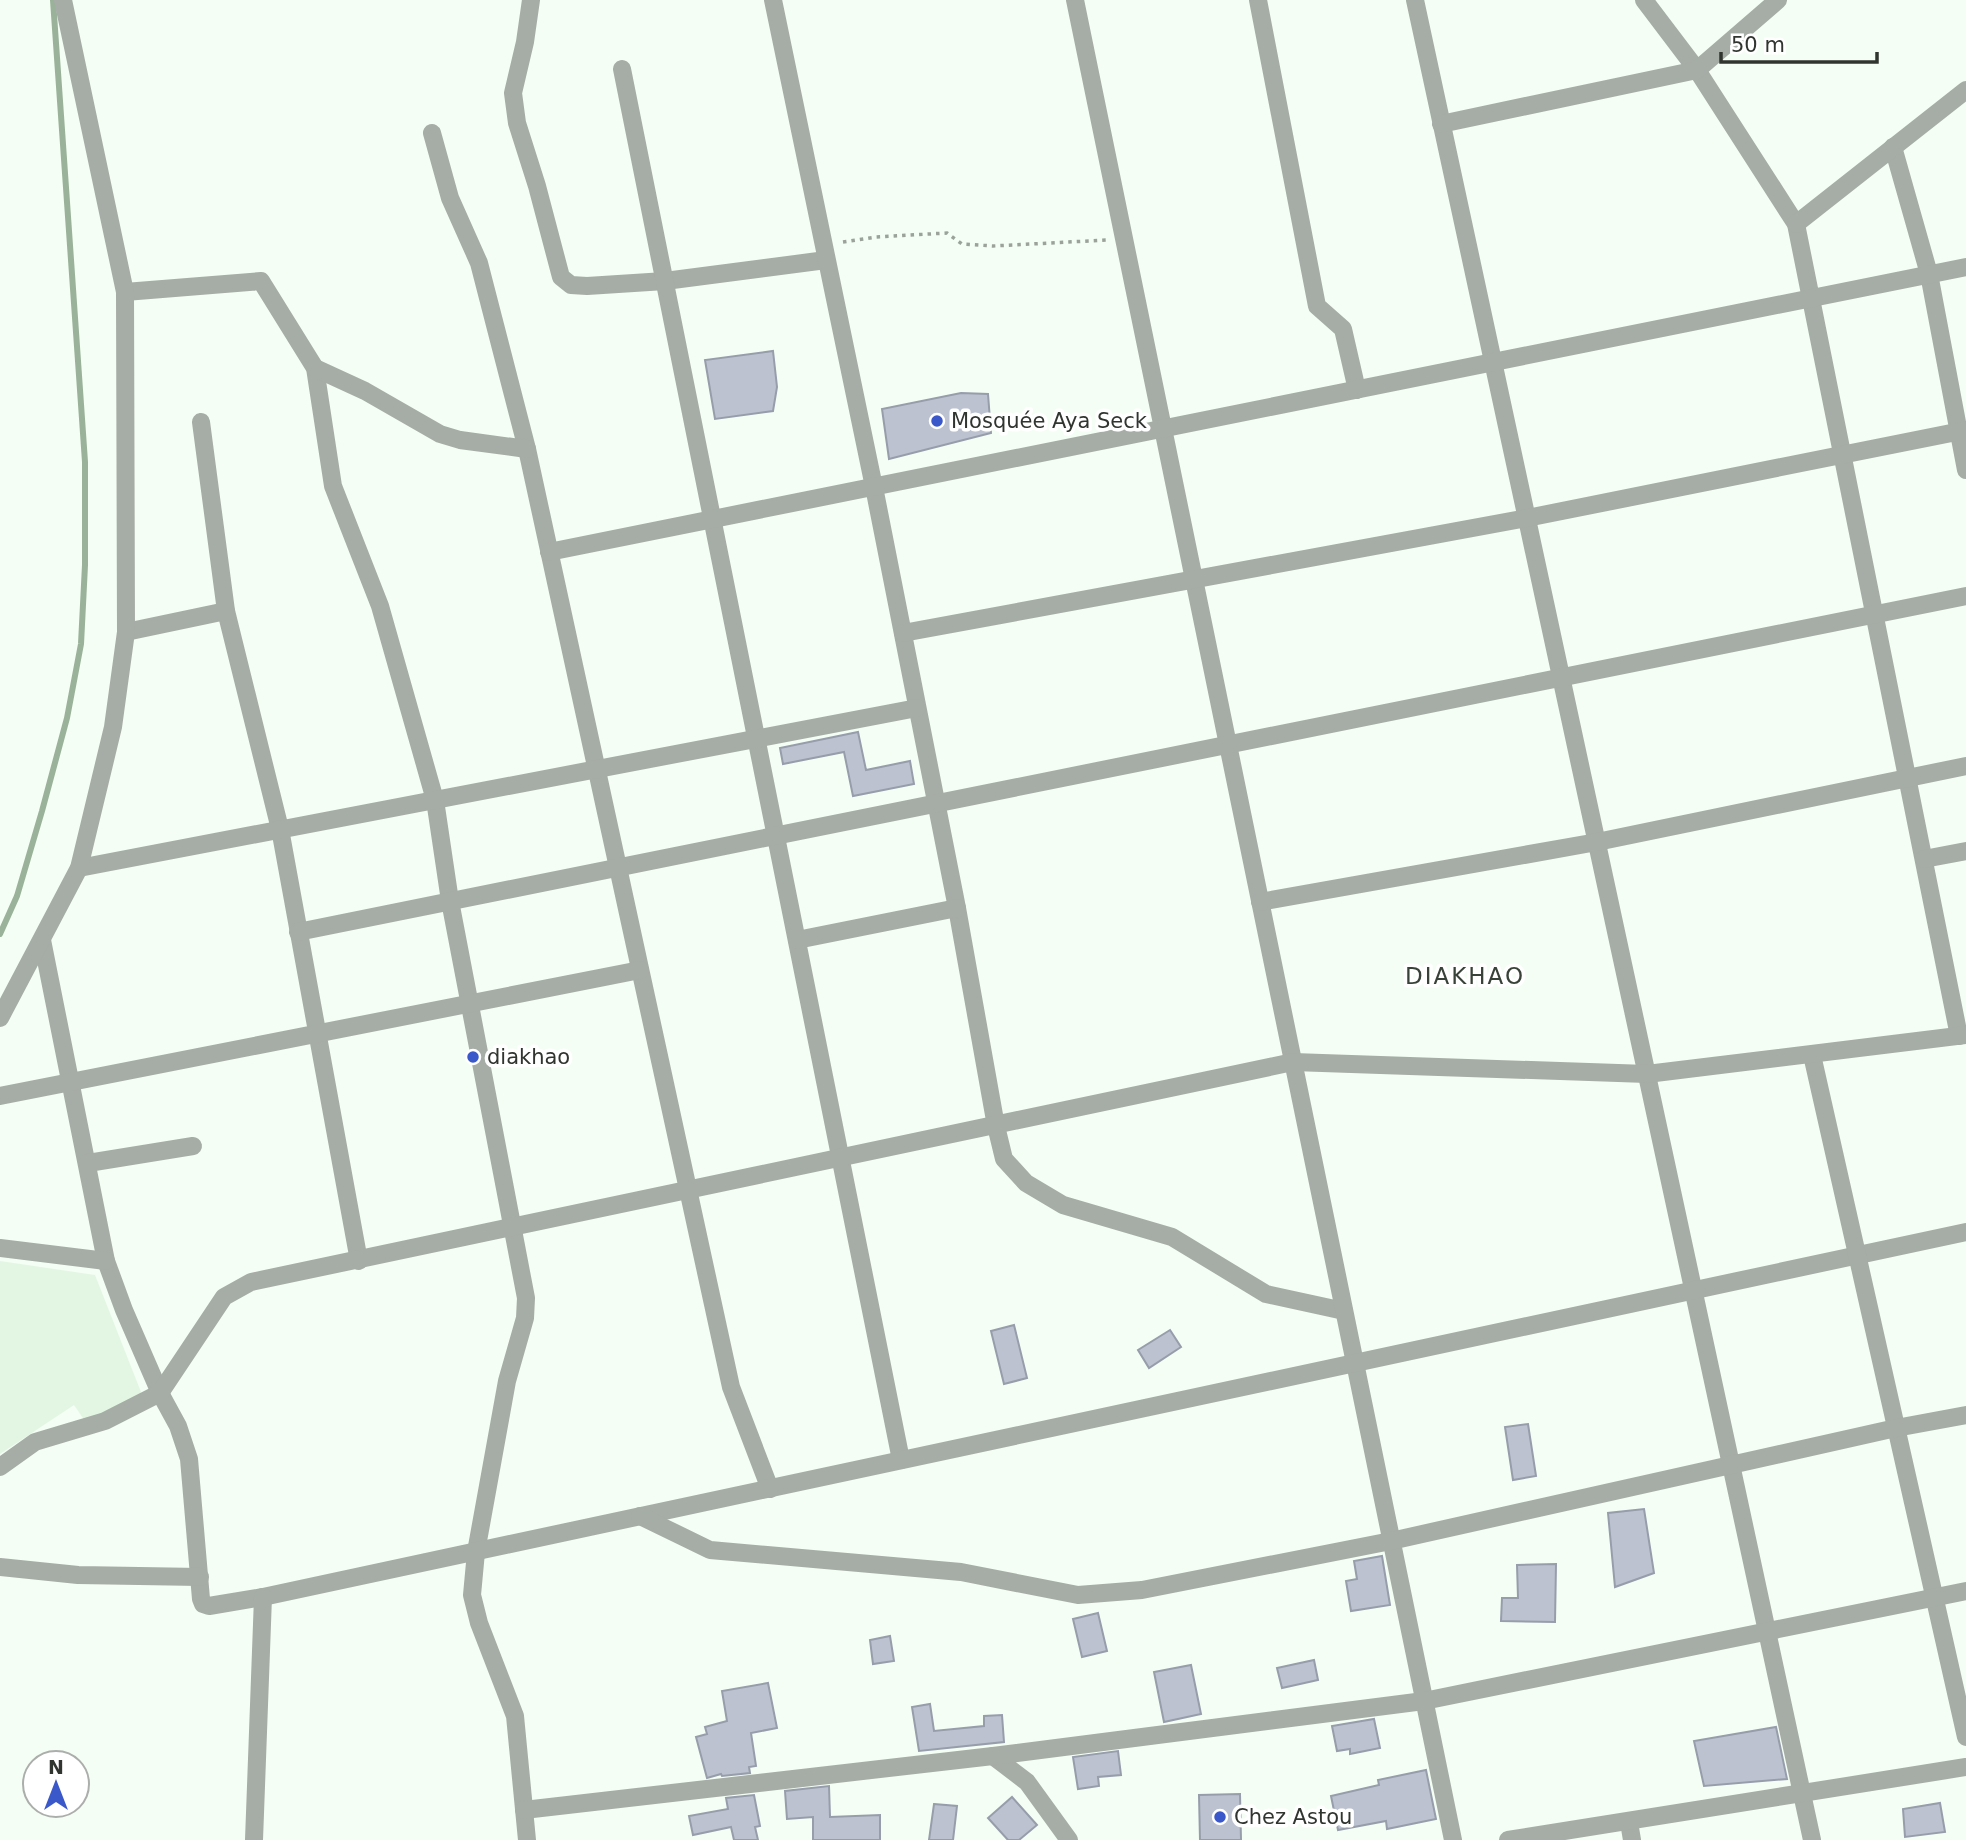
<svg xmlns="http://www.w3.org/2000/svg" width="1966" height="1840" viewBox="0 0 1966 1840" font-family="'DejaVu Sans',sans-serif">
<style>
.built{fill:#e3f6e3}
.lines{fill:none;stroke-linecap:round;stroke-linejoin:round}
.stream{stroke:#9ab29a;stroke-width:6}
.building{fill:#bcc2d0;stroke:#979dab;stroke-width:2}
.path{stroke:#9aa29a;stroke-width:3.5;stroke-dasharray:3.5 5;stroke-linecap:butt}
.minor{stroke:#a6aca6;stroke-width:18}
.tertiary{stroke:#a6aca6;stroke-width:18}
.poi-dot{fill:#3b58ca;stroke:#fff;stroke-width:2.5}
.labels{text-anchor:middle;stroke-width:7;stroke-linejoin:round;paint-order:stroke}
.poi-label{font-size:21px;fill:#303530;stroke:#fff;text-anchor:start}
.neighbourhood-label{font-size:23px;letter-spacing:2px;fill:#384238;stroke:#fff}
</style>
<rect width="100%" height="100%" fill="#f4fef4"/>
<path class="built" d="M0 1261 95 1275 141 1392 137 1399 85 1421 74 1405 0 1454Z"/>
<g class="lines">
<path class="stream" d="M0 934 17 896 42 811 67 718 81 644 85 565V462L53 0"/>
</g>
<g class="building">
<path d="M773 351 777 387 773 411 715 419 705 360Z"/>
<path d="M961 393 988 394 991 433 889 459 882 409Z"/>
<path d="M858 732 866 770 910 761 914 784 853 796 844 752 783 764 780 748Z"/>
<path d="M1014 1325 1027 1378 1004 1384 991 1331Z"/>
<path d="M1170 1330 1181 1347 1149 1368 1138 1350Z"/>
<path d="M1528 1424 1536 1476 1513 1480 1505 1427Z"/>
<path d="M1644 1509 1654 1573 1615 1587 1608 1513Z"/>
<path d="M1382 1556 1390 1605 1351 1611 1346 1581 1357 1579 1354 1561Z"/>
<path d="M1556 1564 1555 1622 1501 1621 1502 1598H1518L1517 1565Z"/>
<path d="M1098 1613 1107 1651 1082 1657 1073 1619Z"/>
<path d="M890 1636 894 1661 873 1664 870 1640Z"/>
<path d="M1314 1660 1318 1680 1282 1688 1277 1668Z"/>
<path d="M1191 1665 1201 1714 1164 1722 1154 1672Z"/>
<path d="M768 1683 777 1728 751 1733 756 1766 749 1767 750 1773 722 1776 721 1774 707 1778 696 1737 707 1734 705 1727 727 1721 722 1691Z"/>
<path d="M930 1704 934 1731 984 1726V1716L1002 1715 1004 1742 919 1751 912 1707Z"/>
<path d="M1374 1719 1380 1748 1350 1754V1749L1337 1751 1332 1726Z"/>
<path d="M1776 1727 1787 1779 1704 1786 1694 1741Z"/>
<path d="M1118 1751 1121 1775 1098 1777 1099 1786 1078 1789 1073 1757Z"/>
<path d="M1426 1770 1436 1819 1387 1829 1386 1821 1338 1830 1331 1796 1379 1785 1378 1780Z"/>
<path d="M829 1786 830 1817 880 1815V1840H813V1817L787 1819 785 1791Z"/>
<path d="M1240 1794 1241 1840H1200L1199 1795Z"/>
<path d="M754 1795 760 1826 755 1827 758 1840H734L731 1827 693 1835 689 1816 728 1809 726 1798Z"/>
<path d="M1012 1797 1037 1825 1019 1840H1008L988 1818Z"/>
<path d="M1940 1803 1945 1832 1905 1837 1903 1809Z"/>
<path d="M934 1804 957 1806 953 1840H929Z"/>
</g>
<g class="lines">
<path class="path" d="M843 242 876 237 947 233 962 244 993 246 1107 240"/>
<g class="minor">
<path d="M531 0 525 42 513 93 517 123 537 186 561 277 571 285 587 286 665 281 826 260"/>
<path d="M773 0 874 487 957 908 996 1126 1004 1159 1026 1183 1063 1205 1172 1237 1266 1294 1344 1311"/>
<path d="M1075 0 1453 1840"/>
<path d="M1258 0 1317 306 1343 329 1357 390"/>
<path d="M1415 0 1812 1840"/>
<path d="M1644 0 1697 70 1796 224 1959 1036"/>
<path d="M622 69 901 1460"/>
<path d="M1441 124 1697 70 1778 0"/>
<path d="M432 133 450 198 479 263 527 449 731 1387 770 1489"/>
<path d="M1893 147 1929 274 1966 470"/>
<path d="M1796 224 1966 90"/>
<path d="M125 292 261 281 315 368 333 486 380 606 435 800 450 901 526 1298 525 1318 507 1381 476 1552 472 1595 479 1623 515 1716 527 1840"/>
<path d="M315 368 365 391 440 434 460 440 527 449"/>
<path d="M201 422 226 611 280 829 359 1261"/>
<path d="M549 552 1966 267"/>
<path d="M126 632 226 611"/>
<path d="M903 633 1527 518 1966 430"/>
<path d="M1924 859 1966 851"/>
<path d="M79 868 917 708"/>
<path d="M1260 902 1597 842 1966 766"/>
<path d="M42 940 106 1261 124 1310 160 1393 178 1426 189 1459 201 1599 203 1604 209 1606 263 1597 1966 1232"/>
<path d="M797 940 957 908"/>
<path d="M0 1018 79 868 113 727 126 632 125 292 63 0"/>
<path d="M1812 1055 1966 1737"/>
<path d="M0 1096 640 970"/>
<path d="M88 1163 193 1146"/>
<path d="M0 1248 106 1261"/>
<path d="M0 1467 35 1442 105 1421 160 1393 224 1297 251 1282 1293 1062 1647 1074 1966 1035"/>
<path d="M640 1516 710 1550 961 1572 1078 1595 1142 1590 1391 1541 1896 1428 1966 1415"/>
<path d="M0 1567 78 1575 200 1577"/>
<path d="M993 1756 1027 1782 1069 1840"/>
<path d="M524 1810 993 1756 1424 1701 1966 1591"/>
<path d="M1629 1822 1632 1840"/>
<path d="M254 1840 263 1597"/>
</g>
<g class="tertiary">
<path d="M298 932 1966 596"/>
<path d="M1508 1840 1966 1767"/>
</g>
</g>
<g class="poi-dot">
<circle cx="937" cy="421" r="7"/>
<circle cx="473" cy="1057" r="7"/>
<circle cx="1220" cy="1817" r="7"/>
</g>
<g class="labels">
<g class="poi-label">
<text x="951" y="428">Mosquée Aya Seck</text>
<text x="487" y="1064">diakhao</text>
<text x="1234" y="1824">Chez Astou</text>
</g>
<g class="neighbourhood-label">
<text x="1465" y="984">DIAKHAO</text>
</g>
</g>
<g transform="translate(56 1784)"><circle r="33" fill="#ffffff" stroke="#acaeac" stroke-width="2"/>
<path d="M0-5L12 26L0 18L-12 26Z" fill="#3b58ca"/>
<text y="-10" font-size="19" font-weight="bold" text-anchor="middle" fill="#303530">N</text>
</g>
<path d="M1721 52v10h156v-10" fill="none" stroke="#303530" stroke-width="3.5"/>
<text x="1731" y="52" font-size="21" fill="#303530" stroke="#ffffff" stroke-width="5" paint-order="stroke">50 m</text>
</svg>
